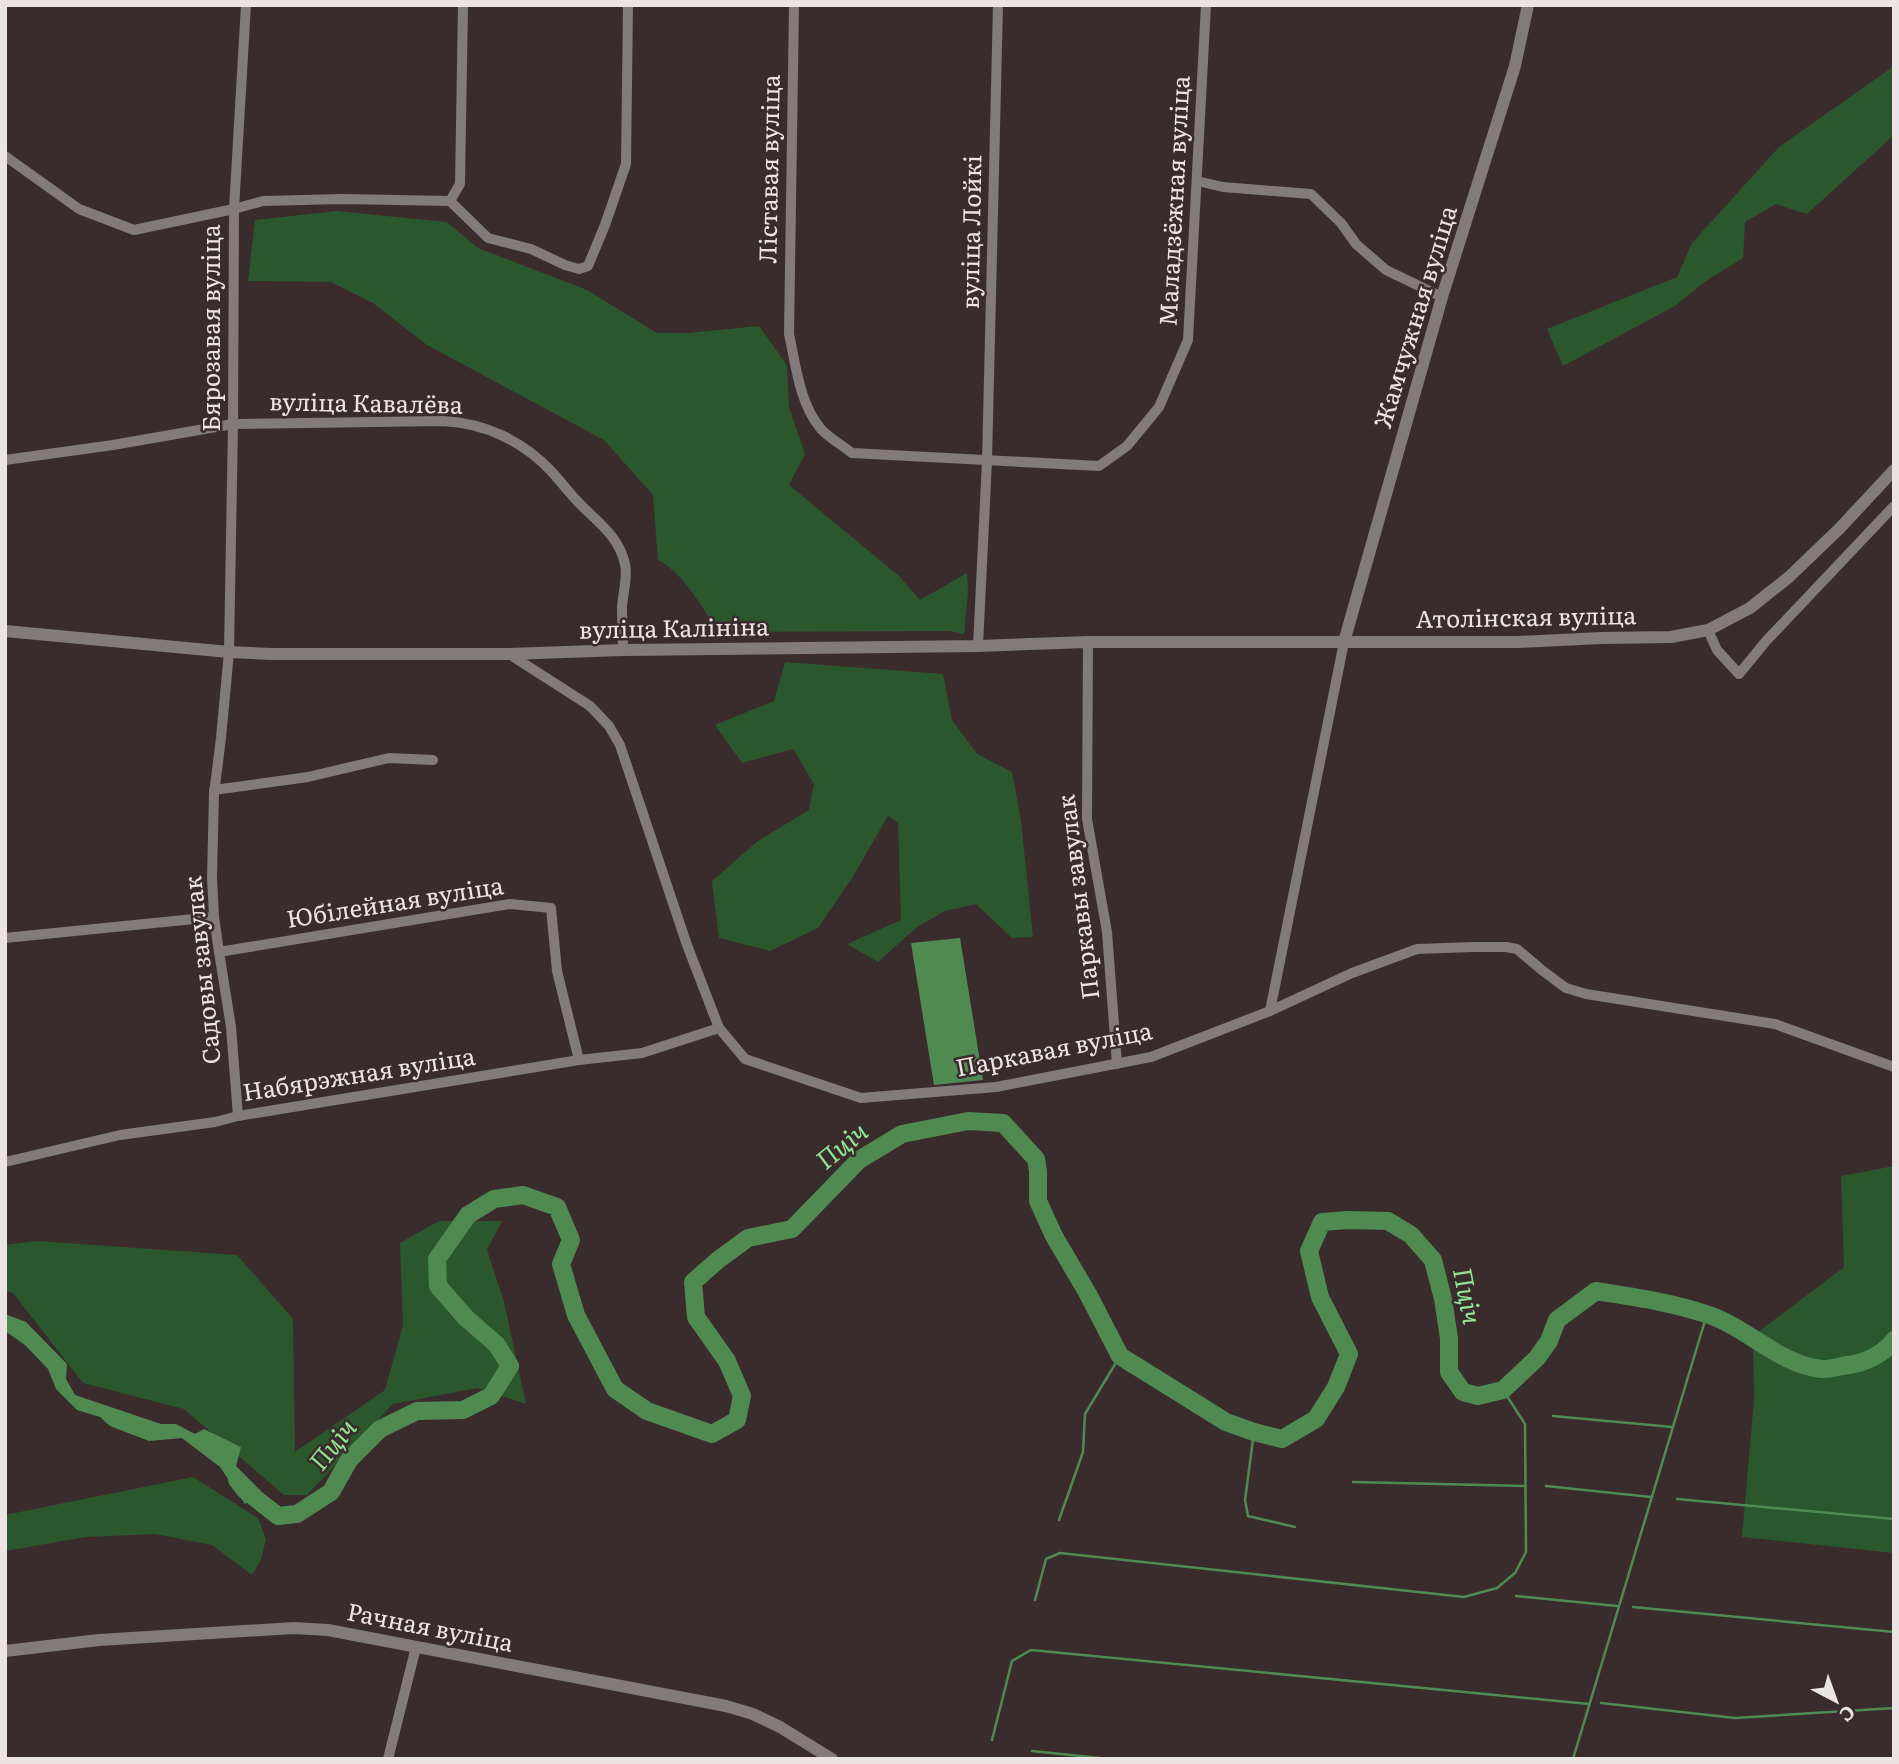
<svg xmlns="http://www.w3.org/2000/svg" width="1899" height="1764" viewBox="0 0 1899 1764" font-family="Literata,serif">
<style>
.green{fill:#2b572d}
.water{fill:#4f8a51}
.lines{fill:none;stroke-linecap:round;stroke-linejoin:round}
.stream{stroke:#4f8a51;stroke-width:2.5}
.river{stroke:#4f8a51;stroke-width:18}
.minor{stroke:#827a7b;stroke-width:10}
.tertiary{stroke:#827a7b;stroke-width:12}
.labels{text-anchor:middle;stroke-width:5;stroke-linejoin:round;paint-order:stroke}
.street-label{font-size:24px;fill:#ece3e4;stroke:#3a2c2d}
.water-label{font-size:26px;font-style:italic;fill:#91e292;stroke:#3a2c2d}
</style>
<rect width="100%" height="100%" fill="#3a2c2d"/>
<g class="green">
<path d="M1894 66V135L1807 214 1776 204 1745 222 1743 258 1706 281 1675 306 1563 366 1547 329 1677 277 1692 243 1779 147Z"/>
<path d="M336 211 447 222 478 248 587 290 657 333H687L759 326 787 365 789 407 805 454 789 485 899 576 920 600 967 573 968 592 964 634 950 631 717 632C705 609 681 571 658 560L653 495 604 440 427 345 373 303 331 282 248 281 255 220Z"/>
<path d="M785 662 943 674 952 720 977 754 1012 772 1021 820 1033 937 1012 938 976 904 945 911 917 927 878 962 847 944 901 920 898 823 888 816 852 878 818 928 770 951 719 938 712 881 758 841 809 810 814 784 793 749 742 763 715 725 774 701Z"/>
<path d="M1894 1166V1553L1742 1537 1754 1400 1753 1336 1844 1267 1841 1176Z"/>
<path d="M439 1221H502L487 1250 504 1302 526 1404 477 1388 393 1404 307 1495H284L184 1409 83 1383 13 1293 5 1291V1245L37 1241 237 1255 293 1319 295 1452 385 1390 403 1325 400 1243Z"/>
<path d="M193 1477 258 1518 266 1539 261 1560 252 1575 212 1545 155 1534 86 1537 5 1551V1515Z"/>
</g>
<g class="water">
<path d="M960 938 983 1080 934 1085 911 943Z"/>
<path d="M5 1314 26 1322 67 1364 66 1379 75 1395 161 1424H176L195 1434 204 1429 241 1447 236 1466 261 1491 245 1504 220 1467 182 1438 149 1441 110 1426 100 1417 77 1410 56 1389 48 1369 25 1345 5 1331Z"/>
</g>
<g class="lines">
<g class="stream">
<path d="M1553 1416 1672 1427"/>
<path d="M1254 1432 1245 1500 1248 1516 1295 1527"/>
<path d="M1353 1482 1525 1486"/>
<path d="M1546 1486 1651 1497"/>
<path d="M1677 1499 1894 1519"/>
<path d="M1059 1520 1083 1452 1085 1414 1120 1356"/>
<path d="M1516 1596 1617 1606"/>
<path d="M1035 1600 1046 1559 1060 1553 1464 1597 1497 1588 1515 1573 1526 1552 1525 1424 1503 1390"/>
<path d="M1633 1607 1894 1632"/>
<path d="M1601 1703 1735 1718 1894 1708"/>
<path d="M992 1740 1012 1661 1031 1650 1589 1704"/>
<path d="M1032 1751 1109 1759"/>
<path d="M1573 1759 1707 1314"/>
</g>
<path class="river" d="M237 1480 245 1490 278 1516 297 1514 331 1492 349 1460 380 1429 417 1411 463 1410 491 1396 510 1366 497 1345 466 1318 438 1286 437 1259 468 1215 494 1199 523 1195 557 1207 571 1240 561 1264 576 1315 615 1389 647 1411 712 1434 737 1420 742 1396 727 1361 696 1317 693 1282 718 1260 748 1238 792 1229 859 1160 902 1134 968 1121 1003 1123 1036 1159 1038 1171V1201L1054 1236 1088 1294 1120 1356 1226 1422 1254 1432 1282 1439 1316 1419 1336 1387 1349 1354 1320 1297 1309 1251 1322 1222 1348 1220 1388 1221 1411 1235 1433 1260 1443 1299 1449 1338V1372L1463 1392 1478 1396 1503 1390 1537 1358 1549 1341 1557 1320 1596 1291C1633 1297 1670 1302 1706 1314 1748 1327 1777 1364 1822 1369 1830 1370 1840 1366 1848 1365 1865 1363 1884 1354 1894 1340"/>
<g class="minor">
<path d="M794 5 789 334C796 365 799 403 821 429 829 438 842 445 852 453L1099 466 1127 446 1159 407 1188 340 1206 5"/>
<path d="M5 156 79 209 134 230 234 209 263 201 343 199 450 201"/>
<path d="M1197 181 1223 187 1311 194 1341 223 1356 244 1386 270 1442 297"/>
<path d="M450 201 488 238 531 249 565 265 579 269 588 266 605 225 626 164 628 5"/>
<path d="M450 201 460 184 463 5"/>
<path d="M5 460 113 445 233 424 443 421C485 423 523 441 552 472 562 483 570 494 581 505 599 523 619 537 625 564 628 576 623 593 622 607 622 621 623 636 623 650"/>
<path d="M1708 630 1717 650 1739 674 1767 640 1894 506"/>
<path d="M1088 642 1087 819 1107 932 1117 1064"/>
<path d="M978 646 987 461 998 5"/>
<path d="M509 654 590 706 609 726 620 745 687 945 719 1028 745 1059 861 1098 996 1087 1151 1057 1270 1011 1352 973 1417 949 1472 947H1506L1517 949 1543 971 1566 988 1586 994 1775 1024 1894 1067"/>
<path d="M214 790 308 777 389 758 433 760"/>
<path d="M5 938 214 917"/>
<path d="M219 952 510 904 551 908 557 971 579 1060"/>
<path d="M1270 1011 1344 642"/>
<path d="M238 1116 231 1027 219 952 214 917 212 877 214 794 221 738 229 652 233 424 234 209 246 5"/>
<path d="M5 1162 120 1135 215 1122 238 1116 579 1060 642 1053 719 1028"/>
<path d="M388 1759 416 1647"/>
</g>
<g class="tertiary">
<path d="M5 631 229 652 272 654H509L623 650 978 646 1088 642H1518L1602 638 1671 637 1708 630 1750 608 1789 577 1840 528 1894 470"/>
<path d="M1344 642 1442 297 1515 66 1528 5"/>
<path d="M5 1651 99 1640 294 1628 328 1630 726 1706 753 1714 780 1727 832 1759"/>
</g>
</g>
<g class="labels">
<g class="street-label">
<text transform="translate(770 169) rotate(-89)" y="8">Ліставая вуліца</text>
<text transform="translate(1175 201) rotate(-87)" y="8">Маладзёжная вуліца</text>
<text transform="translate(972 232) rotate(-89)" y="8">вуліца Лойкі</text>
<text transform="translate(1416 317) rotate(-73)" y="8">Жамчужная вуліца</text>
<text transform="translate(212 328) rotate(-90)" y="8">Бярозавая вуліца</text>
<text transform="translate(366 404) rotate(1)" y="8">вуліца Кавалёва</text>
<text transform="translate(1526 618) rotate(-1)" y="8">Атолінская вуліца</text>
<text transform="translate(674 629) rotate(-1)" y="8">вуліца Калініна</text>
<text transform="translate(1079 897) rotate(-97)" y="8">Паркавы завулак</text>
<text transform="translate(395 903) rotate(-9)" y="8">Юбілейная вуліца</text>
<text transform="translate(203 970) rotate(-96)" y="8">Садовы завулак</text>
<text transform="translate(1054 1050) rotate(-11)" y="8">Паркавая вуліца</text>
<text transform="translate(359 1075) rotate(-9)" y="8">Набярэжная вуліца</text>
<text transform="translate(430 1628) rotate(11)" y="8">Рачная вуліца</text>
</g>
<g class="water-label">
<text transform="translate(842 1146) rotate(-39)" y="9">Пціч</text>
<text transform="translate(1467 1296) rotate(79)" y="9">Пціч</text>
<text transform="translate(333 1445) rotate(-51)" y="9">Пціч</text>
</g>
</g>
<rect width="1899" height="1764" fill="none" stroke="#ece3e4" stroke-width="14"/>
<g transform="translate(1836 1701) rotate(139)" stroke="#3a2c2d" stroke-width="5" paint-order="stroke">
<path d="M0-5L12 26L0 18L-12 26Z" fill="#ece3e4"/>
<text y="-10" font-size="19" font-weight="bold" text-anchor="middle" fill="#ece3e4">С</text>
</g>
</svg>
